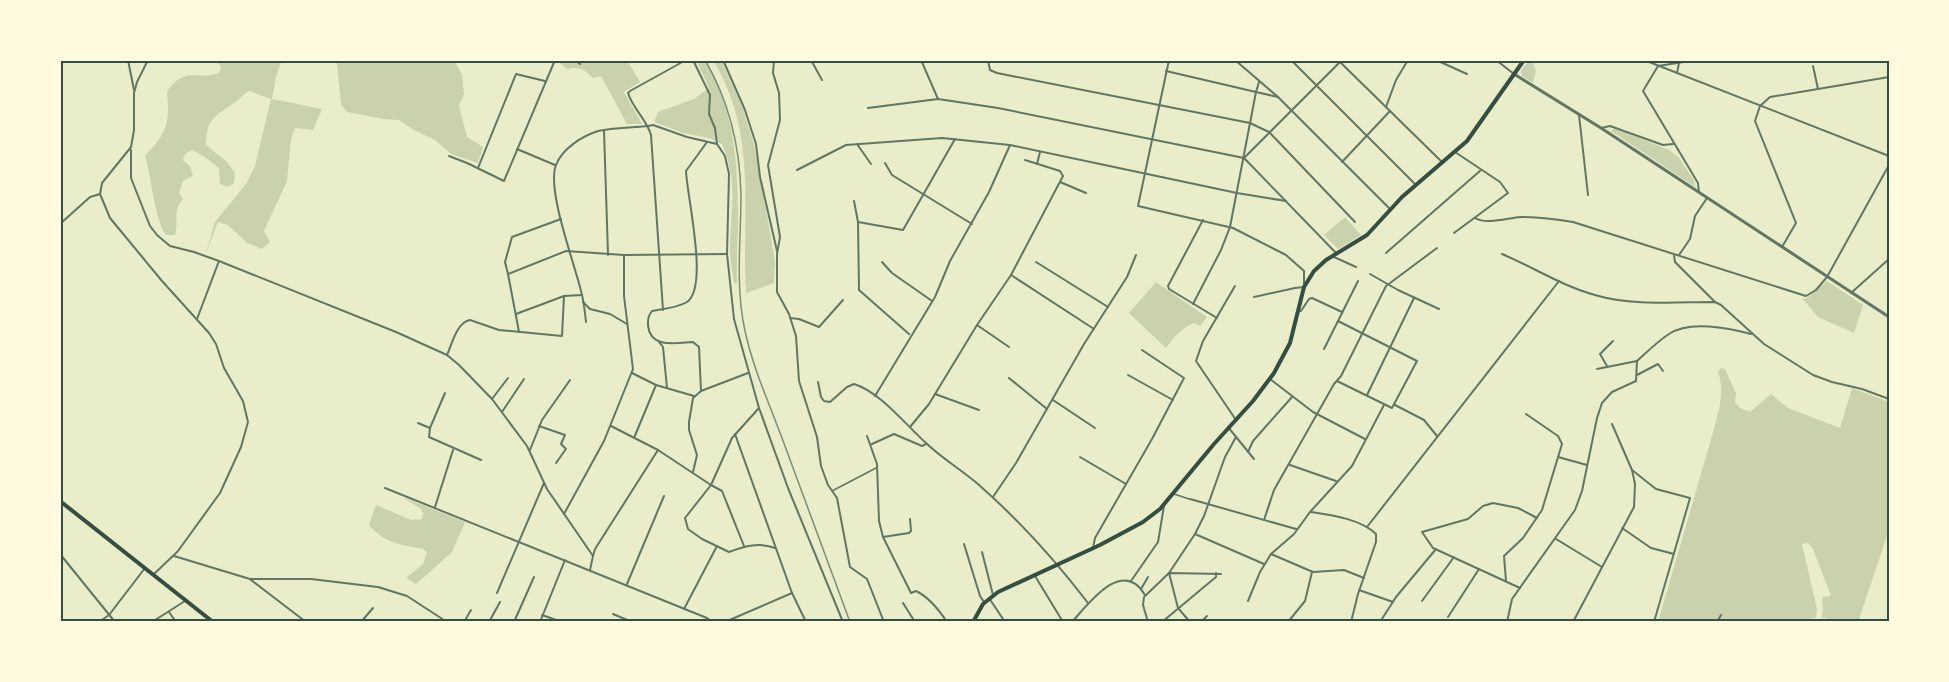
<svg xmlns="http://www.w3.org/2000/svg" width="1949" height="682" viewBox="0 0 1949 682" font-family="'Noto Sans',sans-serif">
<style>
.green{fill:#cad2ad}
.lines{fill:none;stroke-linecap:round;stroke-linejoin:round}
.service{stroke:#617663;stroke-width:1.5}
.pedestrian{stroke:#617663;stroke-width:1.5}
.minor{stroke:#617663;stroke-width:2}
.tertiary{stroke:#617663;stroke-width:3}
.secondary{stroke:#344e41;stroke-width:4}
.primary{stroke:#344e41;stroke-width:4}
.rail{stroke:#7c8e77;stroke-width:1.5}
.neatline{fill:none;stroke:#344e41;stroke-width:2}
</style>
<rect width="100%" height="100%" fill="#e9edc9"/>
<g class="green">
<path d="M214 60H300L281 62 276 77 272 99 322 109 313 130 295 128 291 139 287 181 264 231 270 242 262 249 247 243 228 225 218 222 206 253 215 222 246 184 255 166 271 99 249 91C242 94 240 100 234 103 215 116 206 119 206 145L227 162 235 173 234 184 227 187 220 184 219 168 205 157 192 150 185 154 183 160 190 166 193 176 183 181 179 193 183 199C172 210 179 222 175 235H166C154 218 152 178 145 156 167 133 170 123 167 92 185 65 197 81 219 73L221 66Z"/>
<path d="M327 60H454L462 75 464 94 459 106 467 137 483 147 478 163 451 154 435 140 414 130 399 120 383 119 347 112 341 105 337 63Z"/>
<path d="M556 60H627L640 82 624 92 642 124H627L601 76 593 78C584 69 580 66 567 69Z"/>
<path d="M696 60H704C735 109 738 165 738 221 738 242 736 262 737 282L734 284C733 273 730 262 730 251 730 211 739 182 722 144L709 138 683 133 654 122 658 112 694 99 709 88Z"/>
<path d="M713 60H721L743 109 754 144 771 237 775 263 774 283 746 293C741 210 759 137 713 60Z"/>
<path d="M1530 60H1532L1536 71 1533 83 1522 76 1521 70Z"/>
<path d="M1614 129 1625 132 1669 150 1679 158 1694 180 1695 187 1611 131Z"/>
<path d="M1345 217 1361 235 1338 249 1324 235Z"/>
<path d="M1827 281 1863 305 1854 333 1818 317 1802 298 1806 299Z"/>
<path d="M1156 282 1207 317 1200 326 1194 323C1181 328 1174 337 1166 348L1129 313Z"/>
<path d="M1721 368 1725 369 1736 393 1735 402 1740 408 1750 412 1771 394 1788 408 1840 428 1852 388 1889 402V530L1858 622H1828L1826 618H1821L1823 611 1822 597 1831 596 1813 549 1808 543 1802 544 1817 609 1816 618 1809 619 1808 622H1658L1714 429C1719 409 1725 392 1718 372Z"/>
<path d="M402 497 465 522 452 552 416 584 406 578 423 564 427 552 423 549C401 545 384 543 369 525L376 505 411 520 422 519 423 513 420 508Z"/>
</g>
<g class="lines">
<path class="service" d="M832 491 876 468"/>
<path class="pedestrian" d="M1174 494 1189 499"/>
<g class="minor">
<path d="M128 60 134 90"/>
<path d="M148 60 137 82 134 93V130L131 147 102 183 100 194 110 218 162 281 209 333 216 344 224 368 243 401 248 422 241 447 220 493 178 551 153 575"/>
<path d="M575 60 580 64"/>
<path d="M693 60 710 95 709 114 715 128 717 144 725 156 729 174 727 254 734 319 759 408 788 488 843 622"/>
<path d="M723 60 745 110 756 144 760 177 777 251"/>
<path d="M774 60 773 73 779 93 780 120 768 165 780 237 777 254V292L789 314 796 336 799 381 817 437 821 466 828 485 837 498 850 567 867 579 884 622"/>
<path d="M811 60 822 80"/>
<path d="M921 60 938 99"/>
<path d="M988 60 990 70 997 73 1250 123 1269 132 1355 222"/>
<path d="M1169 60 1138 206 1233 228 1286 255 1304 271V287L1295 288 1254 297"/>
<path d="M1235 60 1278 97 1391 210"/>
<path d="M1291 60 1416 185"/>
<path d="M1338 60 1443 163"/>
<path d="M1436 60 1467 74"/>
<path d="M1496 60 1514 74"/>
<path d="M1644 60 1889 156"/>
<path d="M1696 60 1658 66 1643 91 1698 183 1699 193"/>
<path d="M1813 66 1818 89"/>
<path d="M1166 71 1256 92 1259 82"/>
<path d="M1677 73 1679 63"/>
<path d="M1386 107 1396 80 1408 60"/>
<path d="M868 108 938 99 998 108 1244 158 1337 254"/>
<path d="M1579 115 1588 195"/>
<path d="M1601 128 1610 126 1663 145 1673 144"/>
<path d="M604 130 608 255"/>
<path d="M857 144 871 164"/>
<path d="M517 149 555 165"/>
<path d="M131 150V178L150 226 157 235 170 246 194 252 219 261 197 319"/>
<path d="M449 156 467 163 504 181 555 60"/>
<path d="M1244 158 1342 60"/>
<path d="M1342 162 1390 111"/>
<path d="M885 163 892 175 972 224"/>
<path d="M1037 164 1040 152"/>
<path d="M478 168 516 74 545 81"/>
<path d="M797 170 846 145 942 138 1010 145 1237 193 1286 201"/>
<path d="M1060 182 1086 193"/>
<path d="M854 201 858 222 859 290 909 334"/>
<path d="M1475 218C1487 225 1507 218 1521 217 1539 217 1556 219 1573 222L1806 296 1816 290 1827 277 1889 165"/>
<path d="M1203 220 1168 286 1169 289 1217 318"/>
<path d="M858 222 903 230 955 139"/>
<path d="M60 224 90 197 100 194"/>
<path d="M1454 233 1508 193 1500 182 1455 152"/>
<path d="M1782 247 1796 223 1755 121 1760 106 1770 97 1889 77"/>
<path d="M1386 253 1481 170"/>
<path d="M1502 254C1533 267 1562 286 1595 295 1631 306 1677 302 1715 302L1721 305 1764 344 1813 375 1832 382 1862 389 1889 399"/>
<path d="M1674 255 1675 262 1715 302"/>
<path d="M1679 255 1690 239 1695 216 1707 198"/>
<path d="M1334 257 1356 267"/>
<path d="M219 261 396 332 447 355"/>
<path d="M882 262 892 273 932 301"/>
<path d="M1036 262 1108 307"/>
<path d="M508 274 505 262 512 237 561 219"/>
<path d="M1370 274 1398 290 1439 309"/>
<path d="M1011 275 1094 329"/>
<path d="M1235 286 1203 341 1196 361 1236 420"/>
<path d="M1851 293 1889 259"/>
<path d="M583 302 590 309 610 314 627 324"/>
<path d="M1193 304 1221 250 1230 227 1256 92 1278 97"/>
<path d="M663 310 651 135C647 120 633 109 628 93L630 91 686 60"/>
<path d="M1298 311H1301L1309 299 1312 298 1342 312"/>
<path d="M516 314 564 296 582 295"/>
<path d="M790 318 799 319 819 327 843 300"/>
<path d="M586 322C585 313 584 303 582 295 576 267 546 190 556 165 562 149 582 136 598 131 614 127 632 128 648 126L653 125 687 137 717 144"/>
<path d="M977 325 1009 347"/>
<path d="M519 332 508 274 566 251 624 255 727 254"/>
<path d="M659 342 663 347 667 388"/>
<path d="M1324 349 1358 281"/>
<path d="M1607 366 1600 354 1613 341"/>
<path d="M1597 369 1637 361"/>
<path d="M632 373 656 385 694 396"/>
<path d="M1128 375 1173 400"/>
<path d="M1637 375 1658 364 1663 371"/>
<path d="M508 378 492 399 527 446 547 489 593 556 590 570"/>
<path d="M1009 378 1047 409"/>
<path d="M1270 379 1313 412 1365 439"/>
<path d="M1337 381 1392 408 1417 361 1338 321"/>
<path d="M818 382 821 397 824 401 830 402 847 387 854 384C880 392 905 424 925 442 941 458 962 470 979 485 1020 521 1055 560 1088 603"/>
<path d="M701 391 748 373"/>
<path d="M445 393 430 428 429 437 481 460"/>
<path d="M935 394 979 410"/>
<path d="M1367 395 1414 298"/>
<path d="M875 396 935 297 950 261 989 192 1010 145"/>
<path d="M492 399 459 365 447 355C452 344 457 322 470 320L499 330 562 336 564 296"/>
<path d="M1053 400 1095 428"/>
<path d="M1395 405 1424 420 1437 436"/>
<path d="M502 412 524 379"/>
<path d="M418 423 430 428"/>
<path d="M1612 424 1632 470 1656 489 1690 498 1654 622"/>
<path d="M539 426 565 435 561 444 566 449 556 463"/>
<path d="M611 426 658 450 711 485 685 518 688 529 702 539 729 552C745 546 759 542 775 548"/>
<path d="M910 427 929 404 977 325 1011 275 1063 176 1060 171 1025 160"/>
<path d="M1228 427 1254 459"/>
<path d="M735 434 792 593 806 622"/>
<path d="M867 436 877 464 879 521 883 537 911 593 916 591C929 597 939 610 947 622"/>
<path d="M634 438 656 385"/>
<path d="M872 444 894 434 922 446 926 444"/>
<path d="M530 450 542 420 570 380"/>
<path d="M1248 452 1253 441 1292 397"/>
<path d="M1080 457 1126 484"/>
<path d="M1558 457 1587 465"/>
<path d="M1290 465 1336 481"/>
<path d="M693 472 697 455 689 430V422L693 398 701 391 699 347 693 342C676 343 650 349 648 325 648 319 648 316 652 311 663 309 677 308 687 302 709 287 687 197 686 171L707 142"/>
<path d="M385 488 707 618 712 622"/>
<path d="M993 497 1016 463 1084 344 1127 277 1136 255"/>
<path d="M1190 499 1296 529"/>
<path d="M435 507 453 450"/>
<path d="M1311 512C1331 515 1361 519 1376 534V542L1358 594 1351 622"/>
<path d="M564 514 604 441 633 369 624 296V255"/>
<path d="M1264 520 1274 490 1334 384 1341 376 1386 286 1437 248"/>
<path d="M1367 527 1559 281"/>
<path d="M1622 528 1651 548 1674 554"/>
<path d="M1195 534 1264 564"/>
<path d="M883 537 909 533 911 531 910 519"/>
<path d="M1556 539 1602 567"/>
<path d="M964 544 980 596 984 602"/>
<path d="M744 546 722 491 711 485 732 438 759 408"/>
<path d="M1093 548 1095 538 1152 439 1184 378 1142 350"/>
<path d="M982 552 993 595"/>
<path d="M60 554 115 622"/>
<path d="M1271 554 1313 572 1344 570 1364 578"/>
<path d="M174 556 250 579H311L378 587 407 596 447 622"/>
<path d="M593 556 595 549 658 450"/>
<path d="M1035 576 1063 622"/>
<path d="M251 580 306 622"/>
<path d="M1131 581 1158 542 1164 506"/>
<path d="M1506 581 1504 556 1523 538 1542 510 1562 444 1558 436 1526 414"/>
<path d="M627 584 664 496"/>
<path d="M1520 588 1433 548 1422 532 1468 519 1483 506 1493 503 1518 508 1537 518"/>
<path d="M1141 589 1148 577"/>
<path d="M1359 590 1393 602"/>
<path d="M497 593 544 483"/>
<path d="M989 598 1005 622"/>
<path d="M1248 601 1260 572 1271 554 1294 534 1310 512 1352 466 1384 405"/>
<path d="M1422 601 1454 557"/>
<path d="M903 603 915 622"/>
<path d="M684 609 717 546"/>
<path d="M169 612 176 622"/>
<path d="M613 614 632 622"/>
<path d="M542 615 562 622"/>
<path d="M1448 617 1479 569"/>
<path d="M99 622 109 615 145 568"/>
<path d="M152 622 185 601"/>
<path d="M361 622 373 608"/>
<path d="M464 622 471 610"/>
<path d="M489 622 500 602"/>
<path d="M514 622 534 577"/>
<path d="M540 622 565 560"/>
<path d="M725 622 792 593"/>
<path d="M1072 622C1089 603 1123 557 1145 595"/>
<path d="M1148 622 1143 605 1144 597 1169 573 1195 534 1204 516 1225 457 1236 437"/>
<path d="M1162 622 1216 577V573"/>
<path d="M1190 622 1178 608 1169 573 1221 574"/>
<path d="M1201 622 1207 616"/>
<path d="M1288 622 1305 601 1312 572"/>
<path d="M1380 622 1396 597 1436 549"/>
<path d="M1507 622 1512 599 1575 510 1582 491 1597 418 1602 403 1612 392 1636 381 1637 361C1647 352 1658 341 1669 334 1689 320 1729 328 1751 334"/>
<path d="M1573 622 1634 507 1635 484 1632 470"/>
<path d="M1717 622 1721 615"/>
</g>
<path class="tertiary" d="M1514 74 1601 128 1889 317"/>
<path class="secondary" d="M60 501 213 622"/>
<path class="primary" d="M973 622 983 604 998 592 1100 545 1143 522 1160 509 1214 444 1253 401 1274 373 1290 343 1304 287 1314 271 1326 260 1367 235 1402 197 1467 141 1524 60"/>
<path class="rail" d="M705 60C729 101 740 147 741 195 741 241 735 285 745 331 753 368 769 403 782 438 805 500 828 561 850 622"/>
</g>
<rect width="1949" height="682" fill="none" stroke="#fefae0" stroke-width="123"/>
<rect x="62" y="62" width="1826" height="558" class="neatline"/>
</svg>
